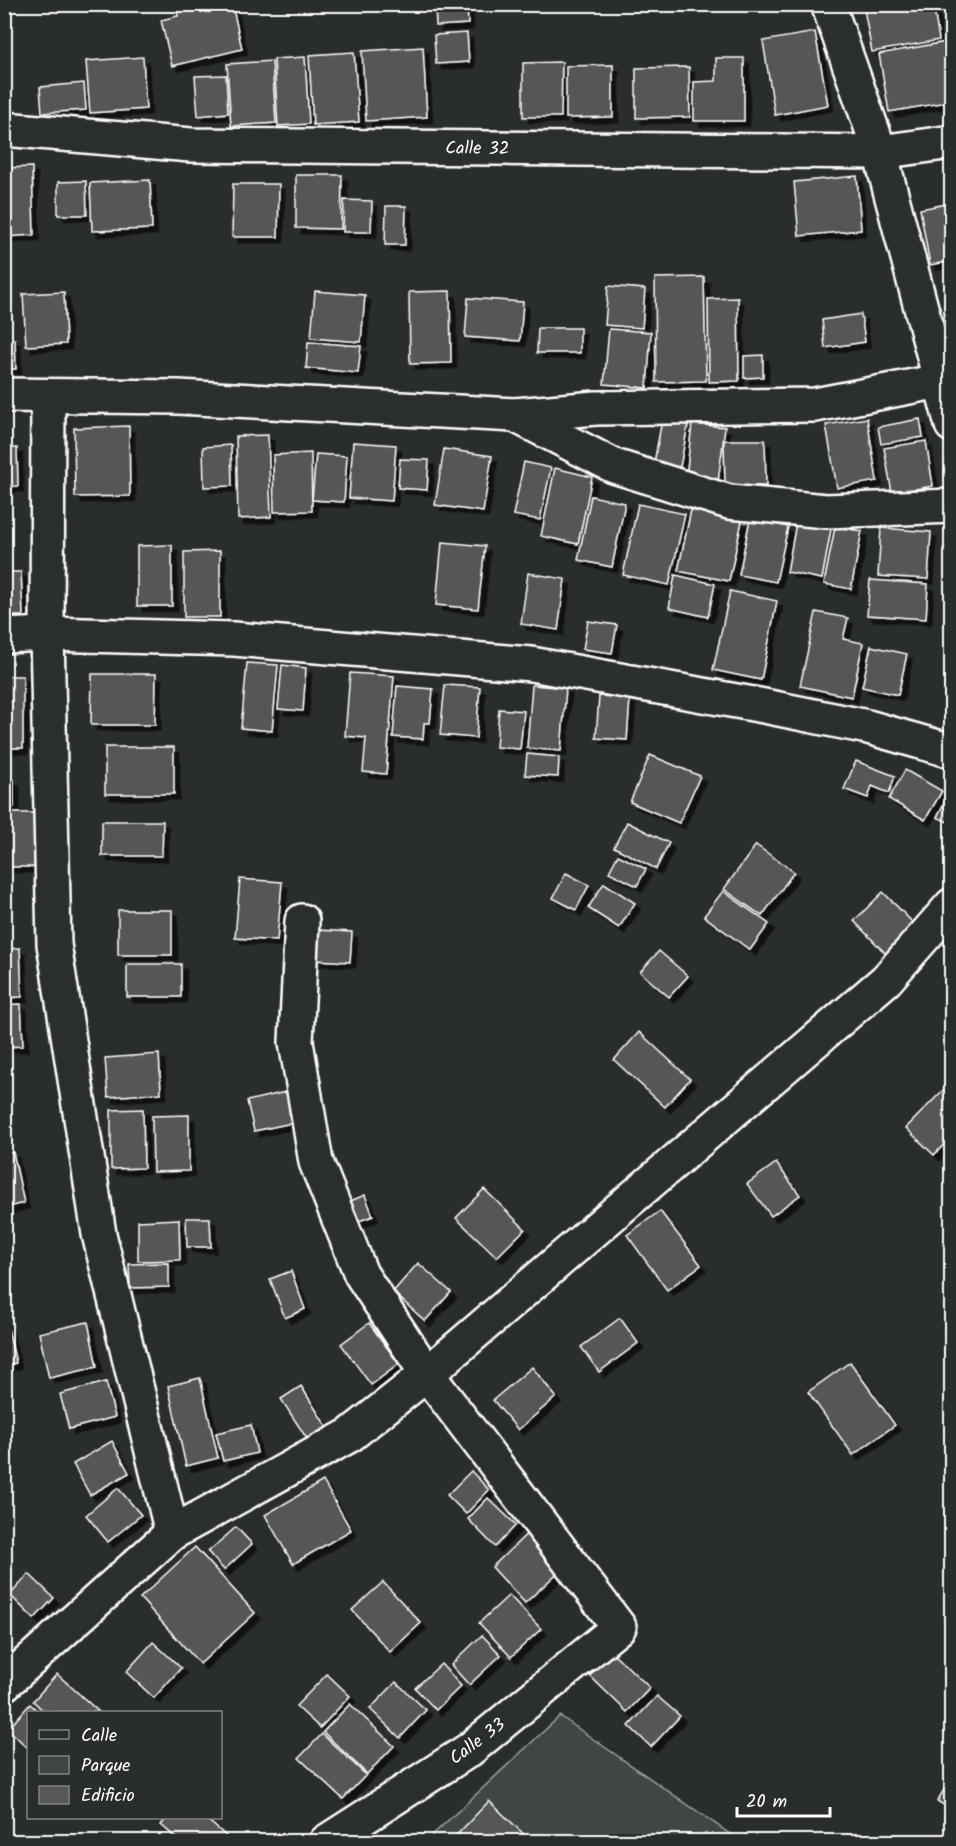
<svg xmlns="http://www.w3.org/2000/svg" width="956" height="1846" viewBox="0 0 956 1846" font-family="Kalam,sans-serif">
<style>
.green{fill:#414445;stroke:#a0a2a2;stroke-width:1.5}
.building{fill:#555758;stroke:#fff;stroke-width:1.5;filter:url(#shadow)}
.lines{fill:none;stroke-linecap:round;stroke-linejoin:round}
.minor-casing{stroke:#fff;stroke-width:38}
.minor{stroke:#2a2d2e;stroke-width:33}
.labels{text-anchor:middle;stroke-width:4.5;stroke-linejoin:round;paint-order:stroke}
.street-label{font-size:18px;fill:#fff;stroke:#2a2d2e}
</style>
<defs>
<filter id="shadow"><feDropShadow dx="5.5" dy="5.5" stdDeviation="0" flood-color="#0009"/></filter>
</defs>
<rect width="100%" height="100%" fill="#2a2d2e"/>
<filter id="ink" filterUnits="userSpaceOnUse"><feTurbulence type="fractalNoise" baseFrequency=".0167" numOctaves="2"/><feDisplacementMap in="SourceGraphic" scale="12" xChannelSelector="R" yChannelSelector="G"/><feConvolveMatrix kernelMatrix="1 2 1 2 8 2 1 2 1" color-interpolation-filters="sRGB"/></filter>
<g filter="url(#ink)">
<path class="green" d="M560 1716 740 1841 425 1842Z"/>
<g class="building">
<path d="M176 4H201L202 9 220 4H232L242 49 172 66 161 20 178 16Z"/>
<path d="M435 4H467L468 24 436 26Z"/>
<path d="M863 4H933L939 40 872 52Z"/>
<path d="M815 32 828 105 775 115 763 41Z"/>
<path d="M467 33 469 62 436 64 434 35Z"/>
<path d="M952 41V101L889 112 879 54Z"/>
<path d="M423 47 427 117 366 121 362 51Z"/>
<path d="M354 52 359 122 313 125 309 55Z"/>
<path d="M143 57 146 109 90 113 86 61Z"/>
<path d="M305 57 309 124 278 126 274 59Z"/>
<path d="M716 58H744V121H694V82L716 81Z"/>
<path d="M272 61 276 123 231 126 227 64Z"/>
<path d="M562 62 561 117H523V63Z"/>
<path d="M613 65V117L566 118V66Z"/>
<path d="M689 67 690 117 636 118V68Z"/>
<path d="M226 75 228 113 198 116 195 76Z"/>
<path d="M84 83 86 110 42 113 40 87Z"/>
<path d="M32 167 34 235 4 237V168Z"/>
<path d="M296 175H342L341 229 296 228Z"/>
<path d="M857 176 861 230 799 236 794 182Z"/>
<path d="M150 180 152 229 92 231 90 183Z"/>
<path d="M86 181 87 215H58V182Z"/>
<path d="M233 184H279L278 237H232Z"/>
<path d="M344 200 372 201 371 232H343Z"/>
<path d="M952 203V261L930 265 920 209Z"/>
<path d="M386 206H406L405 245H385Z"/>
<path d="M704 277 706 381 656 382 655 278Z"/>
<path d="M608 286 645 289 642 328 605 325Z"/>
<path d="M315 291 365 295 361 342 311 338Z"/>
<path d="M450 291 451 363 410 364 409 292Z"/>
<path d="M64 292 66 344 26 346 23 294Z"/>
<path d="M468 298 523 302 520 341 465 337Z"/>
<path d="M738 298 739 381 709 382 708 299Z"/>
<path d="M861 314 865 342 825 348 822 320Z"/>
<path d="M538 328H580V353H537Z"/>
<path d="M609 329 651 332 647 388 604 384Z"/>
<path d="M15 339 16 369H4V340Z"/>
<path d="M308 342 361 346 358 373 306 368Z"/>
<path d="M763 355V377L744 378V356Z"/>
<path d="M867 418 877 481 837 488 826 425Z"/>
<path d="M920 419 923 437 881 444 878 427Z"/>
<path d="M662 420 688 425 680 467 654 463Z"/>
<path d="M692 424 725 427 718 482 686 478Z"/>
<path d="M129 426 130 496 75 497 74 428Z"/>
<path d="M268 435 271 517 238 519 236 436Z"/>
<path d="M724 440H765L766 486H725Z"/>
<path d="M926 441 933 486 892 493 884 448Z"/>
<path d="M353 442 396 445 392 501 349 498Z"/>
<path d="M231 445 232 486 204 487 203 447Z"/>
<path d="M4 448H17L18 486 4 487Z"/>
<path d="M444 449 492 456 483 512 435 505Z"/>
<path d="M311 453 312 511 274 512 273 455Z"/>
<path d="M316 454 347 456 344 502 312 500Z"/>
<path d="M400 459 429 460 427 490 398 488Z"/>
<path d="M524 462 551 468 540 520 513 515Z"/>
<path d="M555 468 592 477 578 544 541 536Z"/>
<path d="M591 496 625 503 612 567 578 560Z"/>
<path d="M638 504 685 514 669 585 623 575Z"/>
<path d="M691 510 742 521 729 581 678 571Z"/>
<path d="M750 519 788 527 776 582 739 575Z"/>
<path d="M796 523 831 529 822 579 787 572Z"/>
<path d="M835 527 862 531 851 589 824 584Z"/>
<path d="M881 528 931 532 928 579 878 576Z"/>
<path d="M442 542 485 546 478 609 436 605Z"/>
<path d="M172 545V606H137V546Z"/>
<path d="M220 551V617H184V552Z"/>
<path d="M4 572H21L23 616H4Z"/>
<path d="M528 573 565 579 558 630 521 624Z"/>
<path d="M675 575 715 584 708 617 669 608Z"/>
<path d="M870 580 928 584 926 619 867 615Z"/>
<path d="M730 591 777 601 761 680 713 670Z"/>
<path d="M816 612 848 618 843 639 863 643 852 697 800 686Z"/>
<path d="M588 621 617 625 612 653 583 649Z"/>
<path d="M871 646 907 654 898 695 862 687Z"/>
<path d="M247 663 278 665 272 731 241 728Z"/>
<path d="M282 665 306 668 303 711 278 709Z"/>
<path d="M350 673 394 676 386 774 363 772 366 738 345 736Z"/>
<path d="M92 674H156L155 725H91Z"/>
<rect x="4" y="676" width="19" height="72"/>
<path d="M445 685 480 687 476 738 440 735Z"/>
<path d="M532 685 566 688 561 751 527 748Z"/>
<path d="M397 686 433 689 430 723H424L423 739 393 737Z"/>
<path d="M599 696 630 698 627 740 596 738Z"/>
<path d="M499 709 524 711 520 749 496 747Z"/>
<rect x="105" y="747" width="69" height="47"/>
<path d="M527 754 559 757 558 777 525 775Z"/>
<path d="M650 755 700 776 679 823 630 802Z"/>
<path d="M856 761 895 776 889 793 872 786 868 798 844 789Z"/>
<path d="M905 770 942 791 925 820 889 799Z"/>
<rect x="4" y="780" width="10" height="27"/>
<path d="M952 788V824L937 817Z"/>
<path d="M4 813H36L35 867H4Z"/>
<path d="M102 821H163L162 856H102Z"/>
<path d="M627 822 669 843 656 869 614 847Z"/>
<path d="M756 845 794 872 762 916 724 889Z"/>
<path d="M618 855 646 869 637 886 609 872Z"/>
<path d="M566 873 589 885 576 910 553 898Z"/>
<path d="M240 879 282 882 277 941 235 938Z"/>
<path d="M604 883 635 903 619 928 588 908Z"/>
<path d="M723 891 769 924 750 950 704 916Z"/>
<path d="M883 892 917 927 888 956 854 921Z"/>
<rect x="118" y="910" width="54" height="45"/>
<path d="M318 930 352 932 350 962 316 960Z"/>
<path d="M20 948 22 997 4 998V949Z"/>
<path d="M659 951 688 976 669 997 640 972Z"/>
<rect x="127" y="964" width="54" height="33"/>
<path d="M21 1004 23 1046 4 1047V1005Z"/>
<path d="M639 1032 690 1079 665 1107 614 1060Z"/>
<path d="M159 1054 161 1093 108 1097 105 1058Z"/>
<path d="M949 1084 952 1087V1136L934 1155 906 1128Z"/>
<path d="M290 1091 297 1122 254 1131 247 1101Z"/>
<path d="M143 1109 144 1168 111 1169V1110Z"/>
<path d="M189 1115V1171L153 1172 152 1116Z"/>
<path d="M13 1152 24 1203 4 1208V1154Z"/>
<path d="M776 1163 800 1195 771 1216 747 1184Z"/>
<path d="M484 1189 525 1229 497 1257 456 1218Z"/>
<path d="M365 1195 373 1216 356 1222 348 1202Z"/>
<path d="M660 1211 701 1265 667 1290 627 1235Z"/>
<path d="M186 1218H210L211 1247H187Z"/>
<path d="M179 1219 180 1260 138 1261V1221Z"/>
<path d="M169 1263V1287L130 1288 129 1264Z"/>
<path d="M418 1263 451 1292 425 1321 393 1292Z"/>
<path d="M291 1271 305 1309 285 1318 270 1279Z"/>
<path d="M620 1318 638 1343 599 1372 581 1347Z"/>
<path d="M6 1321 16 1363 4 1366V1322Z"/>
<path d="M88 1322 97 1367 49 1378 39 1333Z"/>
<path d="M369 1323 399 1364 371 1385 341 1344Z"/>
<path d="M850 1362 895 1425 853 1455 808 1392Z"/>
<path d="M532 1367 556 1397 518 1430 493 1400Z"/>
<path d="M200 1378 218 1458 186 1466 168 1386Z"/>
<path d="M106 1382 115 1417 69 1429 60 1394Z"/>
<path d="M301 1386 328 1429 309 1442 281 1399Z"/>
<path d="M251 1425 257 1453 223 1461 216 1433Z"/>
<path d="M112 1441 129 1473 90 1495 73 1464Z"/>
<path d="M471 1471 489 1490 466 1514 447 1495Z"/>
<path d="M323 1481 351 1530 293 1564 265 1515Z"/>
<path d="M118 1488 141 1515 108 1542 86 1515Z"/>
<path d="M488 1498 516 1525 495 1547 468 1519Z"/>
<path d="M236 1527 252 1544 224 1570 208 1552Z"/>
<path d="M534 1527 567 1564 525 1603 492 1567Z"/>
<path d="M195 1547 255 1613 200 1664 140 1598Z"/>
<path d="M29 1574 54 1598 34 1619 10 1595Z"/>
<path d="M383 1582 421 1623 390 1652 352 1610Z"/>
<path d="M509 1595 541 1629 511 1657 479 1623Z"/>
<path d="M482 1635 501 1655 469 1685 451 1665Z"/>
<path d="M153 1642 181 1668 154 1698 126 1672Z"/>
<path d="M612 1652 650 1688 627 1712 590 1676Z"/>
<path d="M441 1664 461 1686 436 1710 415 1688Z"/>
<path d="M57 1674 99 1712H45L33 1701Z"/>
<path d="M327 1674 350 1696 320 1728 296 1706Z"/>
<path d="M396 1682 426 1710 400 1738 370 1709Z"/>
<path d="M657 1696 680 1716 651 1747 629 1726Z"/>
<path d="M30 1704 39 1712H28V1748L8 1729Z"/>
<path d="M350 1704 394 1746 367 1774 323 1732Z"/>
<path d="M322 1734 366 1775 343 1799 299 1758Z"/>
<path d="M952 1777V1810L937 1801Z"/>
<path d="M489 1801 532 1842H450Z"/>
<path d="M167 1818H205L233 1842H181L161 1825Z"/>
</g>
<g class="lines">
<defs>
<g id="minor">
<path d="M828 4 880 152 952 425"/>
<path id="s1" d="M4 129 191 145 880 152 952 142"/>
<path d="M4 395 178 397 515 415 596 408 815 405 940 381"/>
<path d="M48 397 47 634 54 944 99 1234 172 1533"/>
<path d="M515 415 614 466 729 502 826 511 952 506"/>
<path d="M4 636 47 634 234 639 531 664 764 706 868 727 952 751"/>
<path d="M302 921 296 1042 316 1162 361 1274 427 1374 619 1627 469 1750 326 1842"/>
<path d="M4 1684 172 1533 350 1435 427 1374 886 980 952 905"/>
</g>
</defs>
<use href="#minor" class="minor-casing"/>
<use href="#minor" class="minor"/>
</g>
</g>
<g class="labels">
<g class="street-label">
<text dy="6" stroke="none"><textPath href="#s1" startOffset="474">Calle 32</textPath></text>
<text transform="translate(477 1741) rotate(-37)" y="6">Calle 33</text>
</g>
</g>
<rect width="956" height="1846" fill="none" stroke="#2a2d2e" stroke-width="24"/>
<rect x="12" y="12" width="932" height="1822" fill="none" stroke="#fff" stroke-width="2" filter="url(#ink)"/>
<rect x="27" y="1711" width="195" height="108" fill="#2a2d2e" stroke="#7f8182" stroke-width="1.5"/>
<rect x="39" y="1730" width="30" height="9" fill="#2a2d2e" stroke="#7f8182" stroke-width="1.5"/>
<text x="81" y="1741" font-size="18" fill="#ffffff">Calle</text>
<rect x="39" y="1756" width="30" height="18" fill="#414445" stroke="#7f8182" stroke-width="1.5"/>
<text x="81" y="1771" font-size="18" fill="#ffffff">Parque</text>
<rect x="39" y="1786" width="30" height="18" fill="#555758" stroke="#7f8182" stroke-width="1.5"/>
<text x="81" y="1801" font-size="18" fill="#ffffff">Edificio</text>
<path d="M737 1807v9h93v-9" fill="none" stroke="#ffffff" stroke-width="3"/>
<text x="746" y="1807" font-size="18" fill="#ffffff" stroke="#2a2d2e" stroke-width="4.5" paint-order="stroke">20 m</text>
</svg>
